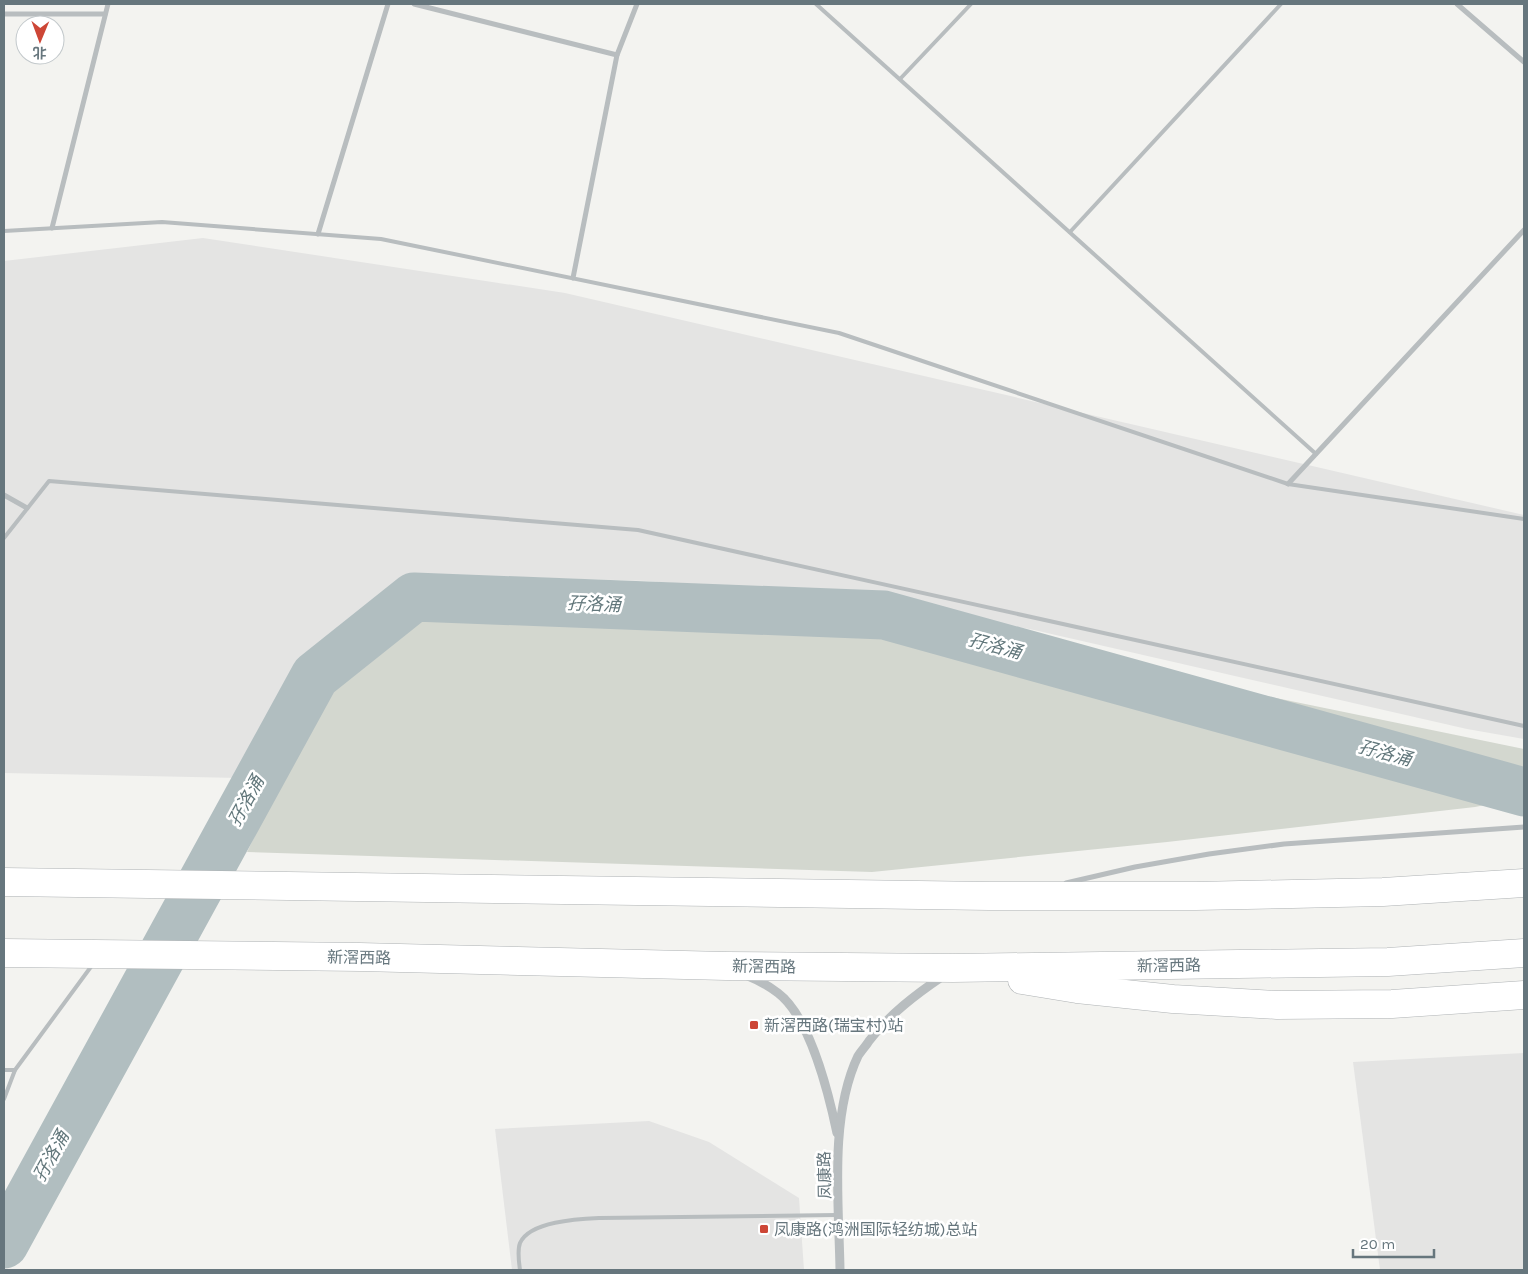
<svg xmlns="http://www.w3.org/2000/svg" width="1528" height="1274" viewBox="0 0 1528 1274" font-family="Karla,'Noto Sans SC',sans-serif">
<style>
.built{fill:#e4e4e3}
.green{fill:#d3d7cf}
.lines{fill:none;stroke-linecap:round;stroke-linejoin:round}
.river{stroke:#b1bec0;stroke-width:49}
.trunk-casing{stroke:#aeb2b4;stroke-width:29}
.service{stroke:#b8bdbf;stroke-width:4}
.minor{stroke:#b8bdbf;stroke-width:5}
.tertiary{stroke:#b8bdbf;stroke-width:9}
.trunk{stroke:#fff;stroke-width:28}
.poi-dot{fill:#cd4636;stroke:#fff;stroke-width:2}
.labels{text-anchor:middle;stroke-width:5;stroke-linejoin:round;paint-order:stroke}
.street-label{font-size:16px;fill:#66767d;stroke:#fff}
.poi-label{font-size:16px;fill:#66767d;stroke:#fff;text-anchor:start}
.water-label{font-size:18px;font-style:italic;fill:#62777b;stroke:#fff}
</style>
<rect width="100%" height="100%" fill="#f3f3f0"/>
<g class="built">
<path d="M203 238 565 293 1524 515V739L1467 729 1034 630 883 601 648 581 455 575 317 654 239 778 4 773V261Z"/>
<path d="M1524 1053V1270H1380L1353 1062Z"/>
<path d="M649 1121 709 1142 799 1198 804 1270H512L495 1129Z"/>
</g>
<path class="green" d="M428 615 871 630 1194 681 1524 749V797L1475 807 1167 842 872 872 247 852 329 683Z"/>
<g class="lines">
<path class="river" d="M4 1244 315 676 414 597 884 615 1524 792"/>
<defs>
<g id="trunk">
<path d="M4 882 989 896H1196L1383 892 1524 883"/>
<path d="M4 953 360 957 726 966 953 968 1388 962 1524 953"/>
<path d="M1022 980 1077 989 1173 999 1277 1005 1392 1004 1524 995"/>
</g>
</defs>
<use href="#trunk" class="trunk-casing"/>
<g class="service">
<path d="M816 4 1316 454"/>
<path d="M900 79 971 4"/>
<path d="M4 231 162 222 381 239 839 333 1288 484 1524 519"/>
<path d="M1070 232 1281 4"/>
<path d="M4 538 49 481 638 530 1524 726"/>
<path d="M4 1070H15"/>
<path d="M4 1099 15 1070 93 964"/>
<path d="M520 1270C519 1262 517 1251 520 1243 530 1221 579 1219 600 1218L837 1215"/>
</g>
<g class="minor">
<path d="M414 4 617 55"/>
<path d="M1457 4 1524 62"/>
<path d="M4 14H105"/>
<path d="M52 228 108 4"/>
<path d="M318 234 388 4"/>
<path d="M573 278 617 55 637 4"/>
<path d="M1288 484 1524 230"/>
<path d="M4 495 27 508"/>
<path d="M1066 883 1135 867 1209 854 1284 844 1524 827"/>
</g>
<g class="tertiary">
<path d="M748 976C758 980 769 986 778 993 810 1017 829 1095 837 1133"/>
<path d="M840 1270C839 1204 829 1117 858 1056 861 1051 866 1046 869 1041 890 1014 915 995 943 976"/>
</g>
<use href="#trunk" class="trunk"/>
</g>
<g class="poi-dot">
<rect x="749" y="1020" width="10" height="10" rx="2.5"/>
<rect x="759" y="1224" width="10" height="10" rx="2.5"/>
</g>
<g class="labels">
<g class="street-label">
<text transform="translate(359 957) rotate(1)" y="6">新滘西路</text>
<text transform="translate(1169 965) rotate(-1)" y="6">新滘西路</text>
<text transform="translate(764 966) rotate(1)" y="6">新滘西路</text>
<text transform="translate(824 1175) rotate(-91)" y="6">凤康路</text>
</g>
<g class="poi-label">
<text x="764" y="1031">新滘西路(瑞宝村)站</text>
<text x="774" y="1235">凤康路(鸿洲国际轻纺城)总站</text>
</g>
<g class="water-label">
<text transform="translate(594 604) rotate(2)" y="6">孖洛涌</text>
<text transform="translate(995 646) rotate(15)" y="6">孖洛涌</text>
<text transform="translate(1385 753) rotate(15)" y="6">孖洛涌</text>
<text transform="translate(246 801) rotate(-61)" y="6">孖洛涌</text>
<text transform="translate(51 1156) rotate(-61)" y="6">孖洛涌</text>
</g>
</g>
<rect width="1528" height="1274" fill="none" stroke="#66767d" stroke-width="10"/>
<g transform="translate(40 40) rotate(181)"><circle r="24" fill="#ffffff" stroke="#c2c8cb"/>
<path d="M0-4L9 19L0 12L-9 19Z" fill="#cd4636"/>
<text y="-8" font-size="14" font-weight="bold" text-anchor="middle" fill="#66767d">北</text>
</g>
<path d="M1353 1249v8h81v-8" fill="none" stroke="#66767d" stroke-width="2.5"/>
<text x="1360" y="1249" font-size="15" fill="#66767d" stroke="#ffffff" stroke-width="4" paint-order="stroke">20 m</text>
</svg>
